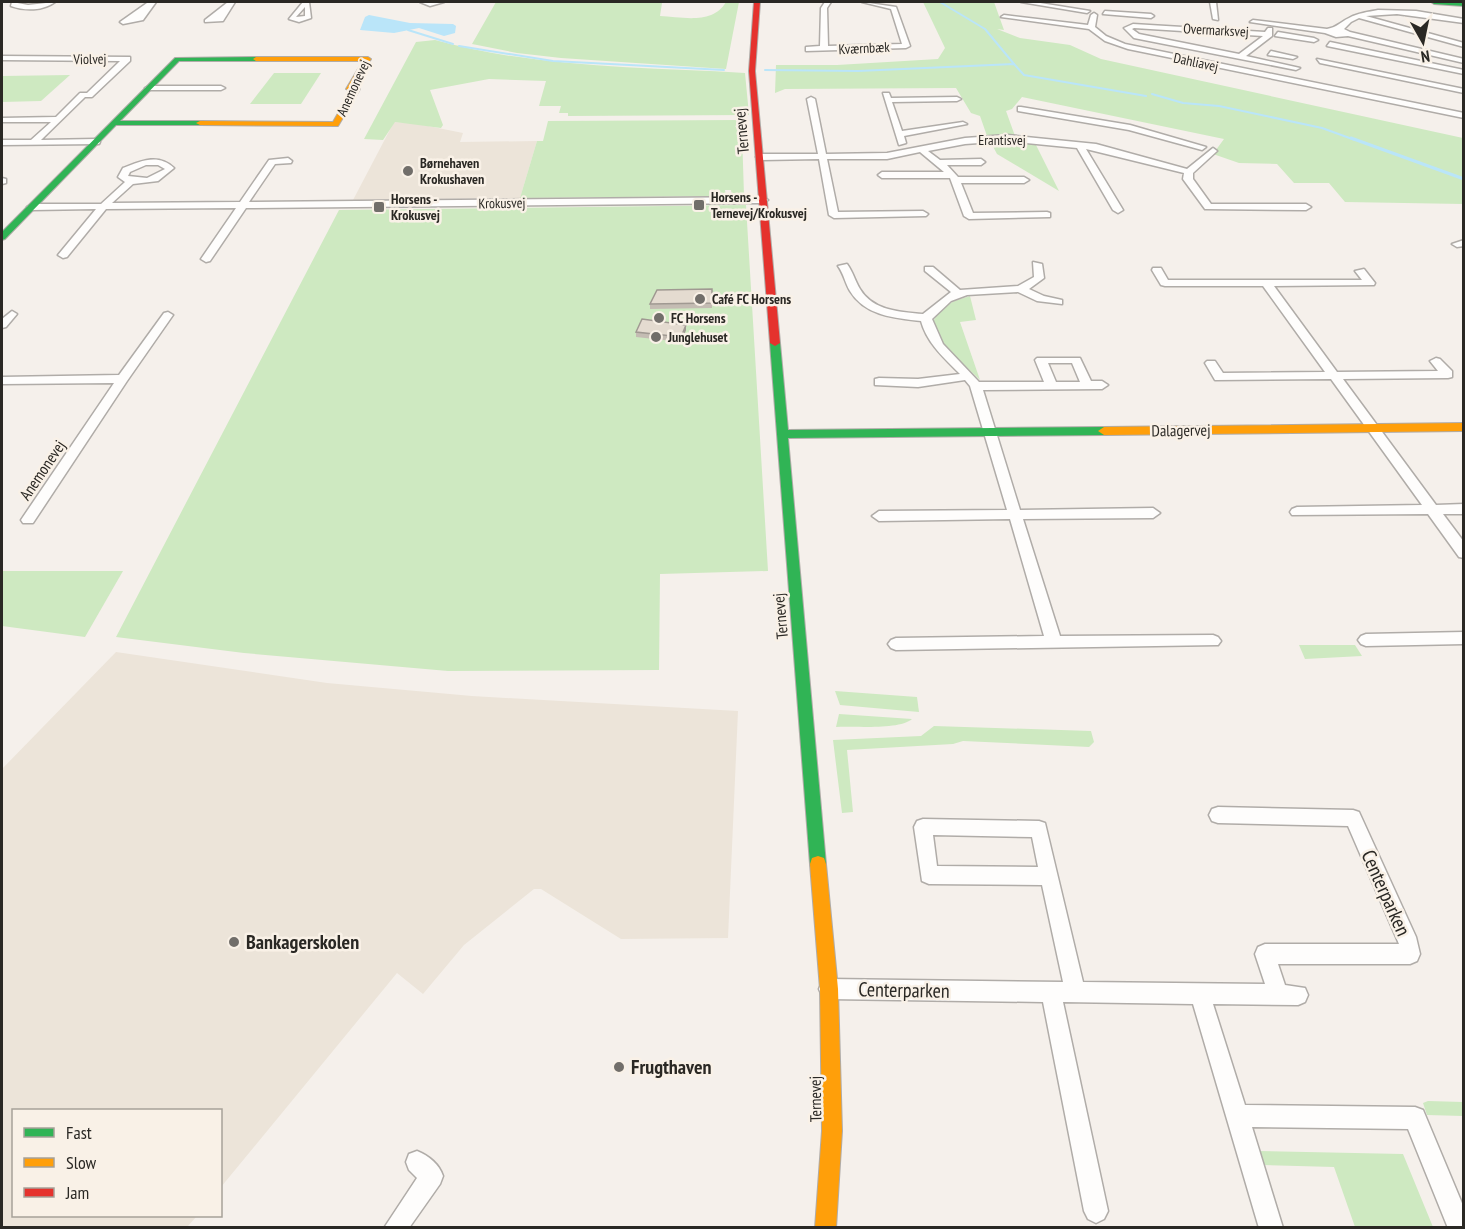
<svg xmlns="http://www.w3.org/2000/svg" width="1465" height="1229" viewBox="0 0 1465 1229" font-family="'PT Sans Narrow',sans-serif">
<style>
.built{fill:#ece4d9}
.green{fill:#cee9c1}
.water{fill:#bae5f9}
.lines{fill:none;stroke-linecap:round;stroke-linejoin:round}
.stream-far1{stroke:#bae5f9;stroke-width:2}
.stream{stroke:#bae5f9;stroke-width:3}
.street-casing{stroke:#b0aca8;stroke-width:3}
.fast-casing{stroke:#b0aca8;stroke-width:2}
.slow-casing{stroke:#b0aca8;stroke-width:2}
.jam-casing{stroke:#b0aca8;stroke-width:2}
.street{fill:#fefdfc;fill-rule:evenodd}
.fast{fill:#30b455;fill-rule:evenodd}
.slow{fill:#ff9f0a;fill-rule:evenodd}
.jam{fill:#e5322d;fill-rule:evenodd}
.wall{fill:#c4bcb3}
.shaded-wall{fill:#a09992}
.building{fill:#e4dbd0;stroke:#a09992;stroke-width:1.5}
.poi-dot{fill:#716e6a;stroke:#f9f1e7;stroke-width:2}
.labels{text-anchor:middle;stroke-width:5;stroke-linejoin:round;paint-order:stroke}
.far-street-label{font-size:14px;fill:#2a2824;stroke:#f9f1e7}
.far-poi-label{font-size:14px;font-weight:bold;fill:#2a2824;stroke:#f9f1e7;text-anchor:start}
.street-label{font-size:16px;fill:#2a2824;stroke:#f9f1e7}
.near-street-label{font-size:20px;fill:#2a2824;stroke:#f9f1e7}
.near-poi-label{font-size:20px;font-weight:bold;fill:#2a2824;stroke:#f9f1e7;text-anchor:start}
</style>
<rect width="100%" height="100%" fill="#f5f0eb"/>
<g class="built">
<path d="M394 122 413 123 463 133 460 142 537 141 520 198 353 200Z"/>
<path d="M116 652 327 683 472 696 738 711 728 938 621 939 541 889H534L464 945 423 994 397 973 221 1187 220 1110H14V1216H197L187 1227H2V769Z"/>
</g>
<g class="green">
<path d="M496 2H659L662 3 660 16C682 17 713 25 726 2H739L726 69 561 58 517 53 472 44Z"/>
<path d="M923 2H994L1004 30 997 29 1020 38 1070 45 1101 59 1463 138V204L1345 202 1329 183H1294L1277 164 1239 163 1213 154 1224 139 1022 97 1012 109 1006 111 1015 136H987L980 116 971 113 956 88 785 89 775 93 776 65H837L938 59 945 48Z"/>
<path d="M435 40C536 68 642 67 745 73L749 115 568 116V113H559L561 106H539L546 81 489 79 430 90 443 125 441 128 395 122 383 140 364 139 416 42Z"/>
<path d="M274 73H321L301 104H250Z"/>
<path d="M70 75 41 101 2 102V76Z"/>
<path d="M739 120 742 123 735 126 742 133 744 195 732 196 731 190H725L726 196 520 198 537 141H543L548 121Z"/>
<path d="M1003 140 1035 143 1059 191 997 154 990 141Z"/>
<path d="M746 205 768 571 660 574 659 670 448 671 244 653 116 637 339 210Z"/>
<path d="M970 296 976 320 960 322 980 380 937 339 932 324C940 306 952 301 970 296Z"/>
<path d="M2 571H123L85 637 2 626Z"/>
<path d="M1299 645H1355L1362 656 1305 659Z"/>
<path d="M835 691 917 697 919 712 840 705Z"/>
<path d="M839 714 912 719C900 730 855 726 836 727Z"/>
<path d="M934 726 1091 731 1094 742 1089 747 963 741 953 744 847 750 853 812 842 813 833 740 921 736Z"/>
<path d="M1428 1101 1463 1102V1116L1427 1115 1423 1103Z"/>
<path d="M1258 1151 1403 1154 1433 1227H1355L1334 1167 1263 1165Z"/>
</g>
<path class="water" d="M369 15 410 23 453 24 456 26 455 33 444 36 419 28 394 33 360 30 365 17Z"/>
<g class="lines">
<g class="stream-far1">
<path d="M940 2 985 29 1014 64"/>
<path d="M408 30 453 44"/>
<path d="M459 46 553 61 724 70"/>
<path d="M765 70 858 71 1014 64 1024 75 1146 96"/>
<path d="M1152 94 1183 103 1219 106 1322 128 1355 140"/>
</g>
<path class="stream" d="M1351 138 1464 179"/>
<defs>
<g id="street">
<path d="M12 2 28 5 55 2C43 11 25 11 11 6Z"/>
<path d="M156 2 143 20 123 24 120 22 147 3Z"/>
<path d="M228 2H235L223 21 205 22V20Z"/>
<path d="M303 2H309L311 18 299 22 289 19ZM305 7V16L296 17Z"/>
<path d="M420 2H444L430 6Z"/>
<path d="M825 2H831L827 8 828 46 902 44 891 9 862 2 896 7 910 46 906 48 806 51V47L820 46 821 8Z"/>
<path d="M1021 2H1034L1090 11 1087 13Z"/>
<path d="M1210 2H1216L1218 20 1213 19Z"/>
<path d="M1378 10 1416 11 1464 19V23L1397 14 1366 16 1464 43V47L1359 18 1351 22 1344 29 1350 32 1464 59V63L1348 36 1336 37 1325 33 1250 22 1253 20 1327 29C1338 27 1340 22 1349 18 1358 13 1368 12 1378 10Z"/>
<path d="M1105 11 1151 14 1154 16 1151 18 1103 14Z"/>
<path d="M1094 13 1097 15 1095 27 1106 36 1125 44 1464 113V118L1128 49 1105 41 1089 29 1001 17 1004 15 1088 25 1091 15Z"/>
<path d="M1133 24 1265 32 1268 28H1272V36L1246 56 1300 68 1296 70 1134 38 1124 28ZM1132 29 1134 28 1263 36 1239 54 1139 34Z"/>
<path d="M1278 32 1314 38 1318 40 1314 42 1275 36Z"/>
<path d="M1330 42 1464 70V74L1327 46Z"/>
<path d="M1271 51 1297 57 1293 59 1268 55Z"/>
<path d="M2 56 130 57V61L92 97H85L41 140 96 139 100 142 99 144 2 145V140H31L51 122H2V118L56 117 80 93H87L120 61 2 60Z"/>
<path d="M1317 59 1464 89V93L1320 63Z"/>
<path d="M149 86H221L225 88 221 90H146L145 88Z"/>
<path d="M883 93H889L891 98 957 97 961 99 957 101 892 102 902 131 963 122 967 124 904 136 906 143 899 145Z"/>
<path d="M811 97 815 99 826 154 887 153 965 138 1007 135 1096 144 1187 169 1213 148 1217 151 1193 173V179L1211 204H1306L1311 207 1306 210 1205 209 1183 179 1184 173 1086 149 1123 210 1118 213 1113 210 1077 148 1007 141 965 144 928 151 940 160 981 159 985 162 981 165H947L958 177H1024L1029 180 1024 183H961L973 213 1047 212 1050 213V217L969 219 964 216 950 178H882L878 175 882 172H944L920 152 887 159H827L838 212 923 211 928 214 926 216 834 218 829 215 819 159 760 160 756 157 760 154H818L807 99Z"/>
<path d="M1021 107 1130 125 1206 147 1202 150 1129 130 1018 111V107Z"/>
<path d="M288 158 292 161 291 163 275 164 249 202 763 197 768 200 763 203 246 208 210 261 206 262 201 259 236 208 106 209 67 257 63 258 58 255 96 209 32 210 27 207 32 204H101L125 182 118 177 123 168C141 161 158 153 174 168L158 181 133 184 112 203 240 202 269 160ZM146 165H158L165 169 147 178 128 176 130 172Z"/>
<path d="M2 178 6 179V183L2 184Z"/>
<path d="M1464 240V246L1457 247 1452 244Z"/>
<path d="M1033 262 1042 264 1044 278 1029 289 1044 296 1062 300V304L1037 301 1018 292 967 295 951 301 932 319 943 344 979 382H1044L1035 360 1037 358H1080L1091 381H1102L1108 385 1102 389 983 390 1020 510 1153 508 1160 513 1153 518 1023 519 1060 636 1213 635 1218 637 1221 641 1218 645 896 650 891 648 888 644 891 640 896 638 1044 636 1010 519 879 521 872 516 879 511 1007 510 970 386 965 380 918 387 875 385V379L879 378 918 379 960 374C944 358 927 343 921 321 895 318 865 316 850 291 845 283 844 274 838 266L847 264C853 272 855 281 860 289 873 311 901 312 923 314L951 292 925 271V267H933L960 290 1018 286 1034 277ZM1048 363H1072L1080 382H1056Z"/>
<path d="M1153 268H1161L1168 280H1362L1355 271 1364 269 1375 283 1374 285 1274 286 1337 372 1438 371 1430 361 1436 358 1440 359 1452 371V377L1448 378 1343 379 1436 505 1464 504V514H1443L1464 542V558L1459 557 1428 514 1292 515 1290 512 1292 509 1297 507 1422 505 1331 379 1215 380 1205 363 1207 361H1215L1223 373 1325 372 1263 286H1165L1161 285 1152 270Z"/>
<path d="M12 311 17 314 6 327 2 328V319Z"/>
<path d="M168 312 173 315 127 381 33 523H23L21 520 23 517 114 383 2 384V377L119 375 164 313Z"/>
<path d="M1464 632V644L1366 646 1361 644 1358 640 1361 636 1366 634Z"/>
<path d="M1218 807 1353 810 1359 812 1416 937 1420 954 1417 961 1410 964H1278L1285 985 1305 988 1308 995 1305 1002 1298 1005 1213 1004 1245 1105 1415 1107 1423 1110 1464 1208V1228H1448L1408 1129 1252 1127 1283 1228H1259L1193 1004 1063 1002 1108 1211 1104 1219 1096 1223 1088 1219 1084 1211 1043 1002 829 999 822 996 819 989 822 982 829 979 1063 982 1042 885 929 884 922 881 914 827 917 821 923 819 1039 821 1045 823 1083 982 1265 984 1255 954 1258 947 1265 944H1399L1348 826 1218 823 1212 821 1209 815 1212 809ZM933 835 1032 837 1038 867 937 866Z"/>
<path d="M417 1151C429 1156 439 1164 443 1176L440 1184 409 1228H384L417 1178 409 1170 406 1162 409 1154Z"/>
</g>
<g id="fast">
<path d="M1431 2H1464V6L1434 4Z"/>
<path d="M175 58 256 57 259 59 256 61H179L120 121H200L204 123 203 125H116L5 239 2 240V232Z"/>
<path d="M775 340 780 343 788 430 1104 427 1110 431 1104 435 788 438 826 864 824 870 818 872 812 870 810 864 770 343Z"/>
</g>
<g id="slow">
<path d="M368 57 371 59 355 87 360 89 338 126 200 125 196 123 200 121 333 122 351 91 346 89 363 61H256L253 59 256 57Z"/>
<path d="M1464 423V431L1104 435 1098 431 1104 427Z"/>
<path d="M818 856 824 858 826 864 838 989 842 1131 836 1228H815L822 1131 820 989 810 864 812 858Z"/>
</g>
<path id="jam" d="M754 2H760L755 71 780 343 775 346 770 343 749 71Z"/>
</defs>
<use href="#street" class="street-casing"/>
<use href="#fast" class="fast-casing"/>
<use href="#slow" class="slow-casing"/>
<use href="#jam" class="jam-casing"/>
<use href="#street" class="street"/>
<use href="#fast" class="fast"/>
<use href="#slow" class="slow"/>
<use href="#jam" class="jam"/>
</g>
<g class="wall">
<path d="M712 289V308L650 309V304Z"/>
<path d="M686 325V330L681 342 636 337V332Z"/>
</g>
<path class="shaded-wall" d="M686 325V330L681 342V337Z"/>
<g class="building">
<path d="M712 289V303L650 304 657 290Z"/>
<path d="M642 319 686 325 681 337 636 332Z"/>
</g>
<g class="poi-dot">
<circle cx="408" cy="171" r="6"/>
<rect x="693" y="199" width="12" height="12" rx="3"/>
<rect x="373" y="201" width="12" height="12" rx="3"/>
<circle cx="700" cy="299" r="6"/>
<circle cx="659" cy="318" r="6"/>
<circle cx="656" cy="337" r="6"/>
<circle cx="234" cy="942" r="6"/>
<circle cx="619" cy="1067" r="6"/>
</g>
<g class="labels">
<g class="far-street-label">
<text transform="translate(1216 30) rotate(3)" y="5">Overmarksvej</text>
<text transform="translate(864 48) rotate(-3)" y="5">Kværnbæk</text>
<text transform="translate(90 59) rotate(-1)" y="5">Violvej</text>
<text transform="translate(1196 62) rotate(12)" y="5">Dahliavej</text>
<text transform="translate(353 88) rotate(-65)" y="5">Anemonevej</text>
<text x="1002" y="145">Erantisvej</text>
<text transform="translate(502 203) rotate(-1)" y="5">Krokusvej</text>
</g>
<g class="far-poi-label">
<text x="420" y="168">Børnehaven<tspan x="420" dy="16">Krokushaven</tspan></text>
<text x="711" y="202">Horsens -<tspan x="711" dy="16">Ternevej/Krokusvej</tspan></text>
<text x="391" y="204">Horsens -<tspan x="391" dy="16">Krokusvej</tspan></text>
<text x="712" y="304">Café FC Horsens</text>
<text x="671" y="323">FC Horsens</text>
<text x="668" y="342">Junglehuset</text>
</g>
<g class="street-label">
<text transform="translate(741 131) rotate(-95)" y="6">Ternevej</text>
<text transform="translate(1181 430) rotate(-1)" y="6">Dalagervej</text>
<text transform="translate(42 470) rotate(-56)" y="6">Anemonevej</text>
<text transform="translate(780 616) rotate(-95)" y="6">Ternevej</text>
<text transform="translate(815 1099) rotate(-91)" y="6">Ternevej</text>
</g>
<g class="near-street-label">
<text transform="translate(1386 893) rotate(66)" y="7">Centerparken</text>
<text transform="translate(904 990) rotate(1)" y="7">Centerparken</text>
</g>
<g class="near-poi-label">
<text x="246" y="949">Bankagerskolen</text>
<text x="631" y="1074">Frugthaven</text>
</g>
</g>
<rect width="1465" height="1229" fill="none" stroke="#2a2824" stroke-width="6"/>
<rect x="12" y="1109" width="210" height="108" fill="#f9f1e7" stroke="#a6a199" stroke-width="1.5"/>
<rect x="24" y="1128" width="30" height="9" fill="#30b455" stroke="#a6a199" stroke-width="1.5"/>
<text x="66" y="1139" font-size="18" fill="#2a2824">Fast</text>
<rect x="24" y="1158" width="30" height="9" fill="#ff9f0a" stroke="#a6a199" stroke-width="1.5"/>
<text x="66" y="1169" font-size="18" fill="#2a2824">Slow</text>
<rect x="24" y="1188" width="30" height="9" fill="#e5322d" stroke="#a6a199" stroke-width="1.5"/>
<text x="66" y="1199" font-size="18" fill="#2a2824">Jam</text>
<g transform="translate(1423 42) rotate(171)" stroke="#f9f1e7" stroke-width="4.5" paint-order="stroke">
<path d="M0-4.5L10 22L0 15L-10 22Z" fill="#2a2824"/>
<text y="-9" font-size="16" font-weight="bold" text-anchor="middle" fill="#2a2824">N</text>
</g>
</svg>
